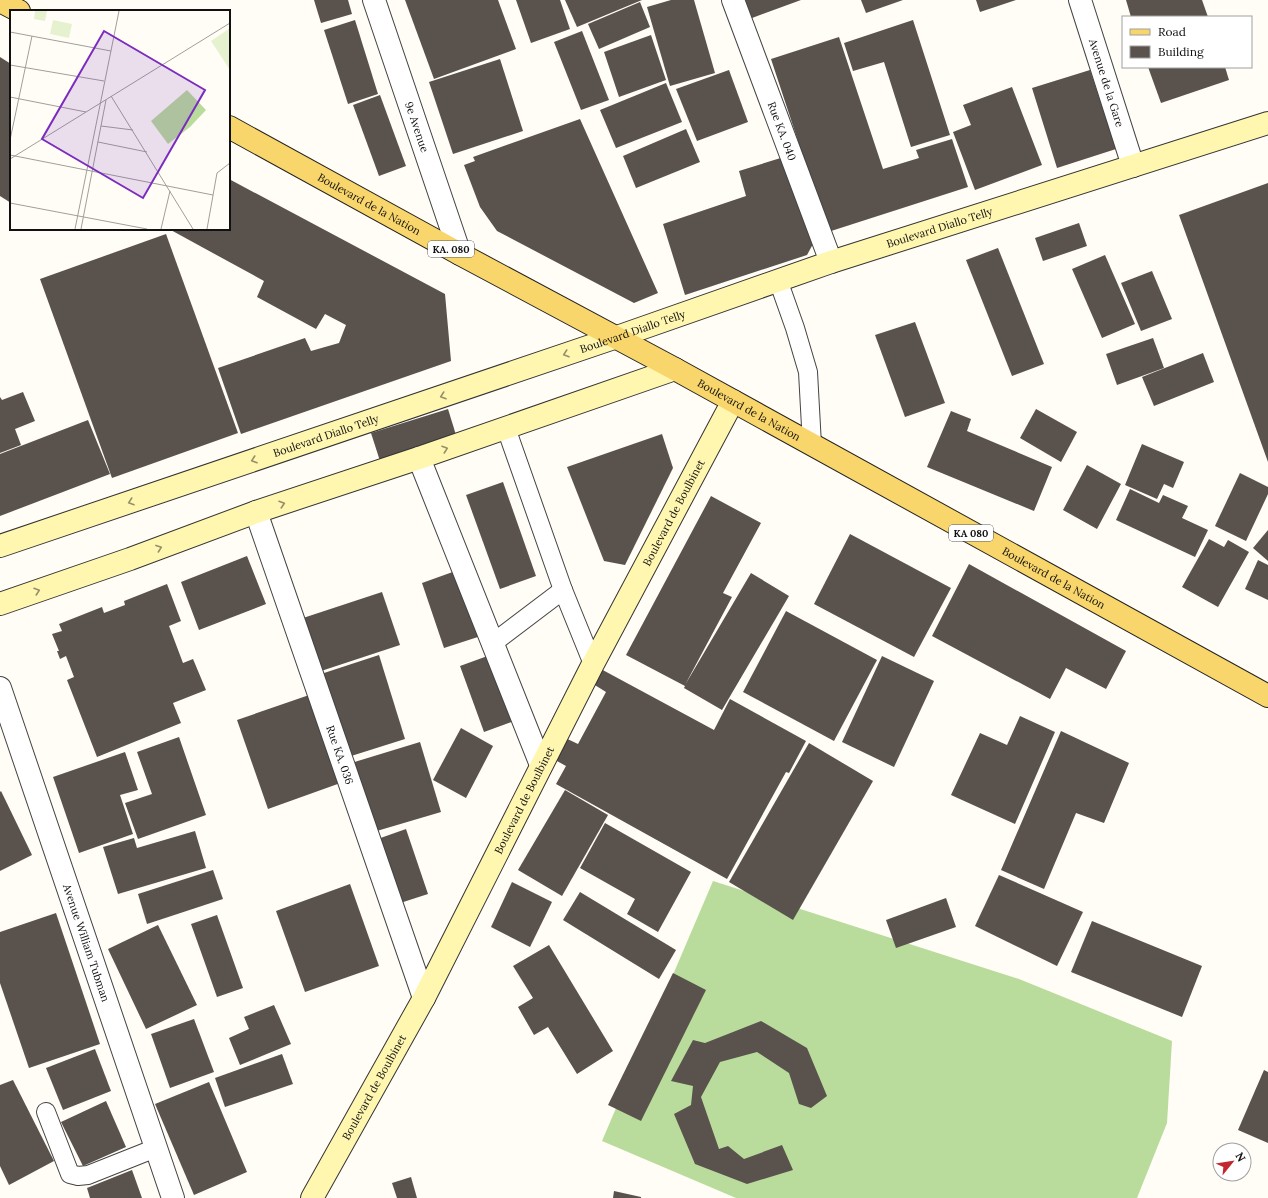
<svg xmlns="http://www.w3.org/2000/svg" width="1268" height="1198" viewBox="0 0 1268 1198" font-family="Lora,serif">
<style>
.forest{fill:#b9dc9c}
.building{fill:#5a524d}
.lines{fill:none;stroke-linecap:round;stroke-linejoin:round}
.lane-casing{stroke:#444;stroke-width:20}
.street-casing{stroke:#444;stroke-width:24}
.secondary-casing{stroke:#333;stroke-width:24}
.primary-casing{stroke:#222;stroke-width:24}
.lane{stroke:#fff;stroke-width:18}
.street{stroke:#fff;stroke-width:22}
.secondary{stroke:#fff6b0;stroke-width:22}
.primary{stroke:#f9d66b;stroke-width:22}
.oneway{stroke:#948f68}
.labels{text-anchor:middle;stroke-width:4;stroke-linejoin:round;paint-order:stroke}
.shield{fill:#fff;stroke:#585858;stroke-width:1}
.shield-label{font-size:10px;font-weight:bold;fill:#111}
.street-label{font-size:11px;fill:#111;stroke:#fff}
.inset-road{fill:none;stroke:#a09f9a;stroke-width:1}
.view{fill:#7b2cbf;fill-opacity:0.15;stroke:#7b2cbf;stroke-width:2}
.inset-edge{fill:none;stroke:#111;stroke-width:2}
</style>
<rect width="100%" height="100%" fill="#fffdf5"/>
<path class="forest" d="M713 881 1019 979 1172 1041 1167 1123 1137 1198H736L602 1141Z"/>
<g class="building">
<path d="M314 0H348L352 14 321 23Z"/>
<path d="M405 0H498L516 49 434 79Z"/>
<path d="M516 0H560L570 29 531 43Z"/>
<path d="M565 0H642L577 27Z"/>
<path d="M671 0H694L715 73 670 86 647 7Z"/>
<path d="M745 0H801L752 18Z"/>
<path d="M861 0H903L866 13Z"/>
<path d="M976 0H1016L980 12Z"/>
<path d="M1126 0H1202L1208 17H1131Z"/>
<path d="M640 2 650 27 599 49 588 24Z"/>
<path d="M355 20 378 94 348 104 324 30Z"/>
<path d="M913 20 950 135 911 147 884 62 853 71 844 43Z"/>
<path d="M582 31 609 100 581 110 554 42Z"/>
<path d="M651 35 666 80 619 97 604 52Z"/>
<path d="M839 37 883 169 919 158 916 150 952 139 968 187 828 232 771 59Z"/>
<path d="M0 57 11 64V203L0 196Z"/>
<path d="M500 59 523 131 453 154 429 82Z"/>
<path d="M1148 67H1225L1229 80 1161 103Z"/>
<path d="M729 70 748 122 697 141 676 89Z"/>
<path d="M1090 70 1116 149 1057 168 1032 88Z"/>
<path d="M666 83 682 122 616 148 600 110Z"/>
<path d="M1012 87 1042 165 975 190 953 132 971 125 963 105Z"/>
<path d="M380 95 406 166 379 176 353 105Z"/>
<path d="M580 119 658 293 634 303 497 231 480 207 464 165 475 161 473 157Z"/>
<path d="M686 129 700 162 636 188 623 156Z"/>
<path d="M787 156 813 244 807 255 685 295 663 224 746 196 739 171Z"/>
<path d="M229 179 445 294 451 361 241 434 218 368 305 338 311 351 339 343 346 325 325 314 316 329 257 297 264 281 169 229H229Z"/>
<path d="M1268 183V462L1179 215Z"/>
<path d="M1079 223 1087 246 1043 261 1035 238Z"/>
<path d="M166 234 238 433 112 478 40 279Z"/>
<path d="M998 248 1044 364 1012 376 966 260Z"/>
<path d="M1105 255 1135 324 1102 338 1072 269Z"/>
<path d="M1152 271 1172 319 1141 331 1121 283Z"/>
<path d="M915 322 945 403 905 417 875 335Z"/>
<path d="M1153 338 1164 368 1117 385 1106 354Z"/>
<path d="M1203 353 1214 382 1154 406 1142 377Z"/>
<path d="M23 392 35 421 15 429 21 445 0 453V397L2 400Z"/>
<path d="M448 409 456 435 380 461 371 433Z"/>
<path d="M1036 409 1077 432 1061 462 1020 438Z"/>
<path d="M951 411 971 419 967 431 1052 467 1034 511 927 467Z"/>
<path d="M88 420 110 474 0 516V454Z"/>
<path d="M662 434 673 468 625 565 604 561 567 467Z"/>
<path d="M1142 444 1184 462 1173 488 1164 484 1157 499 1125 485Z"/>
<path d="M1087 465 1121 484 1097 529 1063 510Z"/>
<path d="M1240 473 1268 487V494L1246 541 1215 526Z"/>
<path d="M503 482 536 576 500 589 466 495Z"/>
<path d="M1130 489 1159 503 1163 495 1188 506 1182 518 1208 530 1195 557 1116 520Z"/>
<path d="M711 496 761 523 723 593 732 597 685 685 751 573 789 596 722 710 684 688 685 686 626 655Z"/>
<path d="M1268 530V561L1253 548Z"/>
<path d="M850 534 951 588 914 657 814 604Z"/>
<path d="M1209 539 1224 547 1228 540 1249 552 1218 607 1182 587Z"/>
<path d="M247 556 266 604 199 630 181 582Z"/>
<path d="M1258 560 1268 565V600L1245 589Z"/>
<path d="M969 564 1126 651 1106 689 1066 668 1050 699 932 636Z"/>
<path d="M461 569 484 635 444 648 422 583Z"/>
<path d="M167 584 181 621 169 626 183 663 193 659 206 690 173 703 181 723 97 757 67 680 74 677 66 656 60 659 57 651H59L52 634 62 631 59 624 102 607 104 613 125 605 124 601Z"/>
<path d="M382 592 400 645 315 673 297 620Z"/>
<path d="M786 611 877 660 834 741 743 692Z"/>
<path d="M493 654 517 720 484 732 460 666Z"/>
<path d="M379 655 405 739 348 757 321 674Z"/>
<path d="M882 656 934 681 894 767 842 742Z"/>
<path d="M599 668 714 730 730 699 806 741 789 773 786 772 727 879 556 784 566 766 548 756 559 735 578 744 606 692 590 682Z"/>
<path d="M315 693 346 781 268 809 237 720Z"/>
<path d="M1020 716 1055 732 1015 824 951 795 980 733 1007 745Z"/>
<path d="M461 728 493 746 466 798 433 780Z"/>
<path d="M1061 731 1129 763 1104 823 1076 813 1044 889 1001 870Z"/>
<path d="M179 737 206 815 138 839 125 803 152 794 137 752Z"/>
<path d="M420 742 441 812 370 833 348 764Z"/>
<path d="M809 743 873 781 793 920 729 882Z"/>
<path d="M125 752 138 790 120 795 133 834 79 853 53 777Z"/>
<path d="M565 790 608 815 562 896 518 870Z"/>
<path d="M1 791 32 855 0 871V792Z"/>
<path d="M605 823 691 872 658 932 627 914 635 899 580 868Z"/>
<path d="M406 829 428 894 394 905 372 841Z"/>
<path d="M195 831 206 868 118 894 103 847 134 838 137 848Z"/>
<path d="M213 870 223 899 147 924 138 894Z"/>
<path d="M999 875 1083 912 1057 966 975 926Z"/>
<path d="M512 882 552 902 530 947 491 927Z"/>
<path d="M350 884 379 966 305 992 276 911Z"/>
<path d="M580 892 676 950 659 979 563 920Z"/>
<path d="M946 898 956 927 896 948 886 920Z"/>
<path d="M56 913 100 1044 29 1068 0 983V932Z"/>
<path d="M217 915 243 988 217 997 191 924Z"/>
<path d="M1092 921 1202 966 1182 1017 1071 972Z"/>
<path d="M158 925 197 1005 146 1029 108 949Z"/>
<path d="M549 945 613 1051 577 1074 548 1027 534 1035 518 1007 533 998 513 966Z"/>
<path d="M673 973 706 990 641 1121 608 1105Z"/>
<path d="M274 1005 291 1044 240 1065 229 1038 249 1029 244 1017Z"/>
<path d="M194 1019 214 1072 170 1088 151 1034Z"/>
<path d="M761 1021 807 1048 827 1096 811 1108 799 1104 789 1073 757 1052 720 1062 701 1097 719 1149 728 1146 744 1159 782 1145 793 1170 747 1184 695 1164 674 1114 691 1105 693 1086 671 1081 693 1040 705 1043Z"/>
<path d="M95 1049 111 1091 63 1110 46 1068Z"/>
<path d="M282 1054 293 1084 225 1107 215 1078Z"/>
<path d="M1264 1070 1268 1072V1143L1238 1130Z"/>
<path d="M13 1080 54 1161 9 1185 0 1166V1085Z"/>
<path d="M209 1082 247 1172 194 1195 155 1104Z"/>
<path d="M106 1101 126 1147 83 1166 61 1122Z"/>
<path d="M132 1170 142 1198H90L87 1188Z"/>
<path d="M411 1177 417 1198H397L392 1183Z"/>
<path d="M614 1191 641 1197V1198H613Z"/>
</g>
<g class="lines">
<defs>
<g id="lane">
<path d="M778 280 795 328 808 372 812 445"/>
<path d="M506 428 563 590 593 664"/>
<path d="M493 643 563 590"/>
<path d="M46 1112 70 1174 78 1176 88 1175 156 1148"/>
</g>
<g id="street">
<path id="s1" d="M374 0 460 254"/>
<path id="s2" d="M733 0 831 262"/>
<path id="s3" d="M1080 0 1133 166"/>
<path d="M419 458 541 765"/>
<path id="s4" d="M256 512 424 998"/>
<path id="s5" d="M0 688 173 1198"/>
</g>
<g id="secondary">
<path id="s6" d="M0 546 617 337 831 262 1268 123"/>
<path d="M0 604 130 559 256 512 419 458 675 369"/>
<path id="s7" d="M312 1198 424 998 593 664 733 401"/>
</g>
<g id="primary">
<path d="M0 1 19 11"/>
<path id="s8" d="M229 127 460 254 675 369 1268 696"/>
</g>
</defs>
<use href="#lane" class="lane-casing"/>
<use href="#street" class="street-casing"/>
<use href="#secondary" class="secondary-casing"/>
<use href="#primary" class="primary-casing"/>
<use href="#lane" class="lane"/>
<use href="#street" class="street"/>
<use href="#secondary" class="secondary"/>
<use href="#primary" class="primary"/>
</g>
<defs><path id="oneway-chevron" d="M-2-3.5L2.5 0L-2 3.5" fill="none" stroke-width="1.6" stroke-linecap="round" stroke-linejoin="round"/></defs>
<g class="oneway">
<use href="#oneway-chevron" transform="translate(566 354) rotate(161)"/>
<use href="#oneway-chevron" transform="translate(443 396) rotate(161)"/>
<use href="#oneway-chevron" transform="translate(445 449) rotate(-19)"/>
<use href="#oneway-chevron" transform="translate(254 460) rotate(161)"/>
<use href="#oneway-chevron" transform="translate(131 502) rotate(161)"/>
<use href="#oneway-chevron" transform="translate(282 504) rotate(-18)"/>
<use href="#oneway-chevron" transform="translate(159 548) rotate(-20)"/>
<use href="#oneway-chevron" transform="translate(37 591) rotate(-19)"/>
</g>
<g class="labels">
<g class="shield">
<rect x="428" y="241" width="46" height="16" rx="3"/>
<rect x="949" y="525" width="44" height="16" rx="3"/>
</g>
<g class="shield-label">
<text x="451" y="253">KA. 080</text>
<text x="971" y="537">KA 080</text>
</g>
<g class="street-label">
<text dy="4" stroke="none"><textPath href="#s3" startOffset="87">Avenue de la Gare</textPath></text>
<text dy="4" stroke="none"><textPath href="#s1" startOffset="134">9e Avenue</textPath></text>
<text dy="4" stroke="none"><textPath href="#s2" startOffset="140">Rue KA. 040</textPath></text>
<text dy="4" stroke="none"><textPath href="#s8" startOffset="160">Boulevard de la Nation</textPath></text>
<text dy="4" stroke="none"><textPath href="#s6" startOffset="992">Boulevard Diallo Telly</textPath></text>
<text dy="4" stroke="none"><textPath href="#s6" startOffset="668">Boulevard Diallo Telly</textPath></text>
<text dy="4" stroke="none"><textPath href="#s8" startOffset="592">Boulevard de la Nation</textPath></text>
<text dy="4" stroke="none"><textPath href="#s6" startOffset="344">Boulevard Diallo Telly</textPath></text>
<text dy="4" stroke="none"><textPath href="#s7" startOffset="775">Boulevard de Boulbinet</textPath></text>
<text dy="4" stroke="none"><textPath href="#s8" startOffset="940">Boulevard de la Nation</textPath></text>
<text dy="4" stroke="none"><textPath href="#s4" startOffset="257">Rue KA. 036</textPath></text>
<text dy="4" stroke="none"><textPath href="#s7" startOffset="451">Boulevard de Boulbinet</textPath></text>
<text dy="4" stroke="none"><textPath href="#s5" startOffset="269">Avenue William Tubman</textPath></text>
<text dy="4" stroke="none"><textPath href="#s7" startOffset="127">Boulevard de Boulbinet</textPath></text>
</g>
</g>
<g transform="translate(10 10)">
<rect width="220" height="220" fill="#fffdf5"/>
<path d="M177 80 196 100 180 117 158 134 141 111Z" fill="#b9dc9c"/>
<path d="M25 1H37L35 11 24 9ZM43 10 62 14 59 28 40 24ZM220 18V60L201 31Z" fill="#e6f2cf"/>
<path class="inset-road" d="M0 22 101 41M0 55 94 71M101 86 183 219M0 87 76 102M91 116 123 120M0 130 22 26M88 132 137 142M0 145 203 185M0 149 220 13M0 193 137 219M65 219 109 1M71 219 96 90M151 219 160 181M197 219 207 163 220 153"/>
<path class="view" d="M94 21 195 80 133 188 32 129Z"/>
<rect width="220" height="220" class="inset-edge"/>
</g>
<rect x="1122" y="16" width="130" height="52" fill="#ffffff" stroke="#a0a0a0"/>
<rect x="1130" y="29" width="20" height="6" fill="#f9d66b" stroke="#a0a0a0"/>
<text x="1158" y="36" font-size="12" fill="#111111">Road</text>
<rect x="1130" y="46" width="20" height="12" fill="#5a524d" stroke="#a0a0a0"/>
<text x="1158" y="56" font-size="12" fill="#111111">Building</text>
<g transform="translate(1232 1162) rotate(60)"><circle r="19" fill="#ffffff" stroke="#a0a0a0"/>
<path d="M0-3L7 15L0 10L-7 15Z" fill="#c4262e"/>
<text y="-6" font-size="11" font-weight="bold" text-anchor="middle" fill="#111111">N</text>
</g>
</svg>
